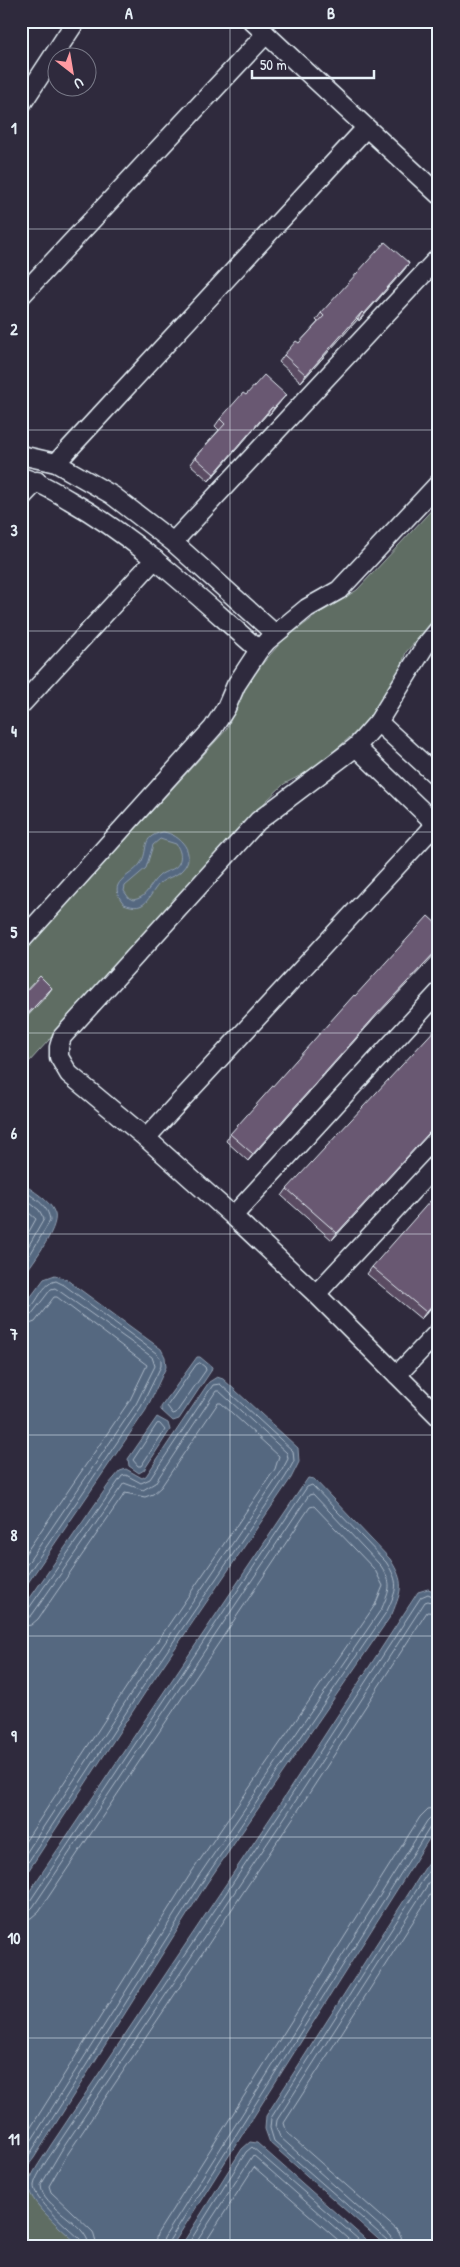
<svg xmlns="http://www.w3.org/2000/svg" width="460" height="2267" viewBox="0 0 460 2267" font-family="'Patrick Hand',sans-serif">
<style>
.green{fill:#5f6d63;stroke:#a4afae}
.water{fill:#546780;stroke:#8f9eb0;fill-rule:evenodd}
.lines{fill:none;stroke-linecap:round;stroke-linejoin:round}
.shore{stroke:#adbac8;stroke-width:1}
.minor-casing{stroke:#e8f1f8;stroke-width:21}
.minor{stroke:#2f2a3d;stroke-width:18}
.wall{fill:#5a4c62;stroke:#e8f1f8}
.shaded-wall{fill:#4a3e50;stroke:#e8f1f8}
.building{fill:#695872;stroke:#e8f1f8}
.grid{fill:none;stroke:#e8f1f8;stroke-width:1;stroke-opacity:0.55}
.neatline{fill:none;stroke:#e8f1f8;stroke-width:2}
.grid-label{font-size:16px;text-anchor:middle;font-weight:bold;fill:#e8f1f8}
</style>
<rect width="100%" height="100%" fill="#2f2a3d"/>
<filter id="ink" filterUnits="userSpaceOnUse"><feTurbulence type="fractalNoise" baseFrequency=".02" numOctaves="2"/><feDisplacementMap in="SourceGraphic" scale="10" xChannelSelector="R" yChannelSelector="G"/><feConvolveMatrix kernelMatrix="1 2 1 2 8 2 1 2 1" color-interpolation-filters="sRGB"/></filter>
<g filter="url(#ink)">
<g class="green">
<path d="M439 502V616L406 652 399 673 386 695 364 725 313 769 284 784 262 805 29 1062 21 1057V954L226 730 244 690 263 663 282 641 318 614 357 590Z"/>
<path d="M25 2171 33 2176 29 2183 40 2207 80 2246H21V2175Z"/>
</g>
<g class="water">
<path d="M163 832C180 834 198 854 182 870 176 877 166 877 159 884 147 897 147 913 124 904 105 881 130 878 140 864 150 850 139 837 163 832ZM160 839 176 844C180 850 182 856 179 863 175 871 165 870 159 876 149 884 148 898 133 900L129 898 124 891 125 886 146 868 153 845Z"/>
<path d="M21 1182C32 1191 51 1200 55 1214 59 1229 30 1266 21 1279Z"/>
<path d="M55 1275 67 1280 161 1349 165 1357 166 1367 146 1410 21 1593V1310L44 1279Z"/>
<path d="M197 1357H200L212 1367 211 1371 179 1419 173 1421 161 1410V1407Z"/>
<path d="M217 1377 223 1379 298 1448 299 1462 291 1478 150 1685 21 1882V1611L109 1484 120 1471 126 1469 142 1478 146 1476 209 1382Z"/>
<path d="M157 1417 168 1423 170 1430 144 1470 139 1473 129 1466 128 1459Z"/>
<path d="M308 1478 314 1479 390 1559C405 1583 402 1589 392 1614L207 1883 34 2158 21 2175V1904Z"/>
<path d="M428 1589 434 1591 439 1596V1823L172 2246H80C68 2234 24 2200 29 2183 32 2172 45 2155 51 2145L281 1802 418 1592Z"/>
<path d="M439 1846V2246H386L270 2143 265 2129 266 2116Z"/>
<path d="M250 2142 257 2143 373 2246H181L242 2149Z"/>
</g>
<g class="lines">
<g class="shore">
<path d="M21 1189C33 1197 49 1205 50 1221L21 1270"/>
<path d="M21 1196 39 1210 44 1219 21 1259"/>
<path d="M21 1206 36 1219 21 1246"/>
<path d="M21 1313C37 1311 39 1284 56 1281L64 1285 156 1353 161 1359V1366L141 1407 21 1584"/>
<path d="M21 1319 31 1315 51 1289 55 1288 152 1357 155 1366 136 1404 21 1573"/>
<path d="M21 1327 35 1322 54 1297H57L147 1365 130 1400 21 1560"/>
<path d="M200 1363 205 1367 206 1370 176 1413 173 1414 167 1406 196 1365Z"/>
<path d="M160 1424 165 1430 141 1466H138L133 1460 157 1424Z"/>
<path d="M21 1613 27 1611 122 1476 126 1475 141 1483 150 1479 213 1385 220 1384 293 1451 294 1461 286 1476 146 1682 21 1873"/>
<path d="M21 1619 28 1618 32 1615 124 1483 143 1490 155 1483 216 1391H219L287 1453 288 1459 281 1472 141 1678 21 1861"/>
<path d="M21 1627 31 1625 38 1619 125 1493 145 1497 153 1494 161 1487 218 1403H221L279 1456 275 1469 135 1674 21 1848"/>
<path d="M21 1906 28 1904 307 1487 312 1485 386 1562C400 1583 397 1589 387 1611L203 1881 21 2168"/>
<path d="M21 1913 28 1912 33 1907 309 1495 313 1494 381 1566C393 1584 390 1589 382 1608L198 1877 21 2157"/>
<path d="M21 1920 31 1918 39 1911 310 1507 314 1506 375 1570 383 1586 375 1605 191 1873 21 2143"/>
<path d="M83 2246 81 2240C71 2230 32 2198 34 2185 36 2175 50 2156 56 2147L285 1805 421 1597 428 1594 439 1599"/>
<path d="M89 2246C88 2223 41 2207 41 2185L61 2151 291 1808 425 1602 428 1601 439 1605"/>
<path d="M97 2246 93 2232 51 2192 49 2186 67 2155 297 1812 427 1612 439 1613"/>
<path d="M154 2246 157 2234 420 1817 428 1809 439 1807"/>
<path d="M162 2246 164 2238 427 1821 432 1816 439 1815"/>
<path d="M168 2246 169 2241 432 1824 439 1821"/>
<path d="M187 2246 246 2152 252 2147 366 2246"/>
<path d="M194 2246 253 2155 356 2246"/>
<path d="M203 2246 254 2167 345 2246"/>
<path d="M389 2246 387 2240 274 2141 270 2128 271 2118 439 1855"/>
<path d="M395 2246 391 2236 280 2137 276 2127 277 2120 439 1867"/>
<path d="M403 2246 401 2236 397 2230 287 2133 284 2123 439 1881"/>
</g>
<defs>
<g id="minor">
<path d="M252 21 439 195"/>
<path d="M21 105 76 21"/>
<path d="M21 296 266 34"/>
<path d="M21 455 56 463 112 495 173 542 274 633"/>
<path d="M56 463 366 128"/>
<path d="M21 477C39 482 54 491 69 500 140 540 198 597 259 650"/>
<path d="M21 498 37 481"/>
<path d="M173 542 439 257"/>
<path d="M439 629 425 646 378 722 356 747 258 821 62 1037 59 1047V1057L69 1074 146 1138 233 1216 316 1294 439 1417"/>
<path d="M21 705 155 559"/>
<path d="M378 722 439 778"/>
<path d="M356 747 439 827"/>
<path d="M21 941 213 728 226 708 236 685 259 650 267 641 307 608 339 590 439 483"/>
<path d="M146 1138 436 824"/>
<path d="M233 1216 439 992"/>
<path d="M316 1294 439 1162"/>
<path d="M397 1375 439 1331"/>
</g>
</defs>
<use href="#minor" class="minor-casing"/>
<use href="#minor" class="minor"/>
</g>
<g class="wall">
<path d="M409 263 404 270 359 321 358 319 301 382 279 362 284 355 299 343 318 322 316 320 321 313Z"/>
<path d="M246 395 281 401 269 415 267 414 209 481 190 464 195 457 219 430 215 426 220 419Z"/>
<path d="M372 1021 248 1161 226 1141 230 1134Z"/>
<path d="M439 1123 332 1240 282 1196 287 1189Z"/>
<path d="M372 1267 439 1299 421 1319 367 1274Z"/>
</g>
<g class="shaded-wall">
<path d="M409 263 404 270 359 321 364 314Z"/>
<path d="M362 312 358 319 301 382 306 375Z"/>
<path d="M286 395 281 401 269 415 274 408Z"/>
<path d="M272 407 267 414 209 481 214 474Z"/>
<path d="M439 948V950L372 1021 248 1161 253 1154 377 1014Z"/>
<path d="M52 988 47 995 21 1023V1021Z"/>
<path d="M439 1122V1123L332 1240 337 1233Z"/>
<path d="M439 1298V1299L421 1319 426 1312Z"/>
</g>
<g class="building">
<path d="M385 242 409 263 364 314 362 312 306 375 284 355 296 341 299 343 324 316 321 313Z"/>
<path d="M264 375 286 395 274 408 272 407 214 474 195 457 225 424 220 419 243 393 246 395Z"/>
<path d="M428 916 439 926V948L377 1014 253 1154 230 1134 354 995 355 996Z"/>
<path d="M40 976 52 988 21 1021V996Z"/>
<path d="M439 1025V1122L337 1233 287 1189Z"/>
<path d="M439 1191V1298L426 1312 372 1267Z"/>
</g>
</g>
<path class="grid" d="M230 21V2246M21 229H439M21 430H439M21 631H439M21 832H439M21 1033H439M21 1234H439M21 1435H439M21 1636H439M21 1837H439M21 2038H439"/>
<rect width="460" height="2267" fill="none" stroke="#2f2a3d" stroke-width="55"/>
<g transform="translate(72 72) rotate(149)"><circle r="24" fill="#2f2a3d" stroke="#797a88"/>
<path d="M0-4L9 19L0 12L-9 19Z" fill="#ff9aa2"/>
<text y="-8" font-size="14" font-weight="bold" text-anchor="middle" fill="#e8f1f8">U</text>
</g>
<path d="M252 70v8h122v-8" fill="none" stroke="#e8f1f8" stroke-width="2.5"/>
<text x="260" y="70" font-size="15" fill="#e8f1f8" stroke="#2f2a3d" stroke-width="4" paint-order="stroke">50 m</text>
<rect x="28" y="28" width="404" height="2212" class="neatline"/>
<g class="grid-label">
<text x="129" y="19">A</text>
<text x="331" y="19">B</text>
<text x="14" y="134">1</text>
<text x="14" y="335">2</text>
<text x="14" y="536">3</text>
<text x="14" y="737">4</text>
<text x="14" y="938">5</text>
<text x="14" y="1139">6</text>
<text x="14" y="1340">7</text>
<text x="14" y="1541">8</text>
<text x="14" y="1742">9</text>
<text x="14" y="1944">10</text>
<text x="14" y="2145">11</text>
</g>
</svg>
